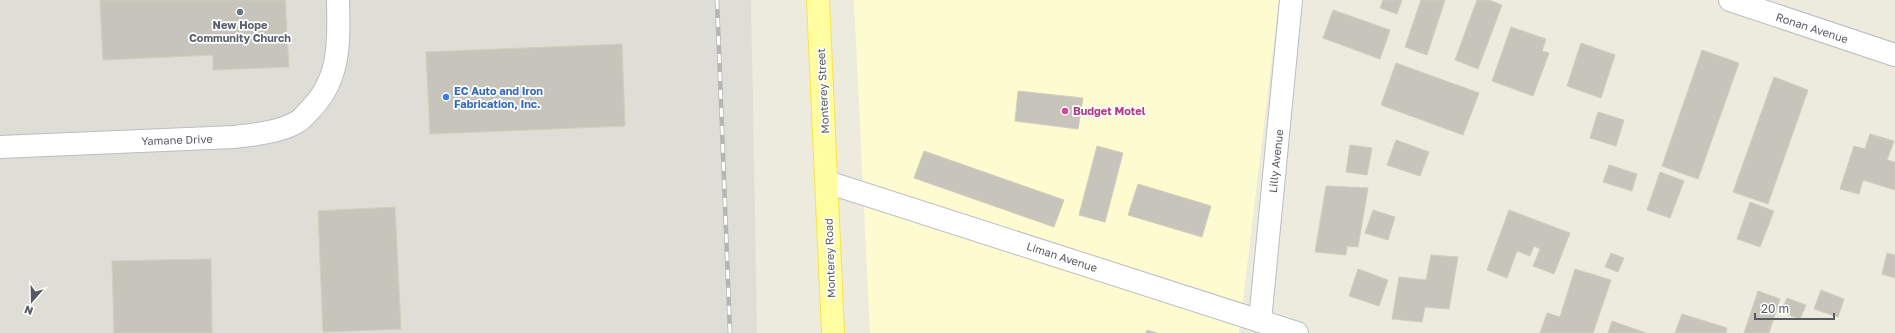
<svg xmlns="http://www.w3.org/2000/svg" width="1895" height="333" viewBox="0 0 1895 333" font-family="'Golos Text',sans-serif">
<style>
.commercial{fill:#fffbd0}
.industrial{fill:#dfded6}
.building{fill:#c7c5bb;stroke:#d1cdbc}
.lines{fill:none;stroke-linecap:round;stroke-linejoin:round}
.street-casing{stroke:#bbbdc4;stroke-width:24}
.primary-casing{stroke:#fbe248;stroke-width:24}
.street{stroke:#fff;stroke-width:22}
.primary{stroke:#fffda0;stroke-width:22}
.rail-casing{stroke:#b4b5b5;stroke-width:4.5}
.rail{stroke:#fff;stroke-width:3;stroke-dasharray:9;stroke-linecap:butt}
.worship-dot{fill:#6b7280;stroke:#fff;stroke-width:1.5}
.shop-dot{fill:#3f7fe0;stroke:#fff;stroke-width:1.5}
.hotel-dot{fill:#d1479c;stroke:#fff;stroke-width:1.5}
.labels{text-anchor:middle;stroke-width:3.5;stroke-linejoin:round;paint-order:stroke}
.worship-label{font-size:11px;font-weight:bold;fill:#5b616d;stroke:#fff}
.street-label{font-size:11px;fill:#575a61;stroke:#fff}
.shop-label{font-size:11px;font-weight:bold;fill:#366cbe;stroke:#fff;text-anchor:start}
.hotel-label{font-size:11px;font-weight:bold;fill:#b23c85;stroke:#fff;text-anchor:start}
</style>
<rect width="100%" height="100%" fill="#ecebde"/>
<path class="commercial" d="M854 0H1279L1239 333H870Z"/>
<path class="industrial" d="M0 0H751L757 333H0Z"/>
<g class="building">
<path d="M100 0H285L289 67 213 70V55L103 60Z"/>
<path d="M1383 0H1402L1397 14 1380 8Z"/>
<path d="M1421 0H1445L1427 55 1405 47Z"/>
<path d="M1477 0H1489L1502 5 1478 69 1455 60Z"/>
<path d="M1333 10 1390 30 1380 59 1323 38Z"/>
<path d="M1511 27 1546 39 1542 51 1549 53 1533 96 1492 81Z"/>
<path d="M1581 43 1615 55 1601 98 1567 86Z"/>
<path d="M622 44 625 126 430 134 426 52Z"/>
<path d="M1702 50 1739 63 1698 179 1662 166Z"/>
<path d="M1396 63 1479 93 1463 135 1381 105Z"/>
<path d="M1774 77 1808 90 1768 204 1733 192Z"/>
<path d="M1018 91 1083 98 1078 129 1015 121Z"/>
<path d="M1598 112 1624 120 1616 146 1590 138Z"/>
<path d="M1870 134 1894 141 1887 160 1895 162V190L1863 180 1859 194 1840 189 1854 146 1865 149Z"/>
<path d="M1396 140 1429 152 1420 176 1387 165Z"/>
<path d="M1350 145 1372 148 1367 175 1346 172Z"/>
<path d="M1097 146 1123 153 1105 222 1079 215Z"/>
<path d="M924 151 1064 200 1054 227 914 178Z"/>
<path d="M1609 165 1637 174 1632 191 1603 182Z"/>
<path d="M1660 172 1684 181 1670 218 1647 210Z"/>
<path d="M1138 184 1211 206 1202 237 1128 215Z"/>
<path d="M1326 186 1368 188 1358 247 1347 246 1346 255 1315 252Z"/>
<path d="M1750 202 1774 211 1760 247 1737 239Z"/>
<path d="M395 207 401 329 323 332 318 211Z"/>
<path d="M1373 210 1395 217 1388 240 1365 233Z"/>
<path d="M1509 210 1570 233 1554 274 1533 266 1540 249 1534 246 1530 256 1517 251 1507 278 1487 270Z"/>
<path d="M1611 253 1624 258 1618 272 1605 267Z"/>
<path d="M1887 253 1895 255V278L1882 274Z"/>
<path d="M1431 255 1458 257 1449 309 1425 307 1422 322 1392 319 1399 277 1426 280Z"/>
<path d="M211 259 212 333H114L112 261Z"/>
<path d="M1358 269 1388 280 1379 306 1349 296Z"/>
<path d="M1575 269 1611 280 1593 333H1540L1547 313 1560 317Z"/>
<path d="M1821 290 1844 299 1838 317 1814 309Z"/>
<path d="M1758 291 1780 299 1769 333H1744Z"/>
<path d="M1787 298 1806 305 1800 319 1781 312Z"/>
<path d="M1682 314 1727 328 1726 333H1675Z"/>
<path d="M1612 321 1646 333H1608Z"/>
<path d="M1147 330 1157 333H1146Z"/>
</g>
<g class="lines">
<defs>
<g id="street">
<path d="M1730 0 1895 55"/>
<path d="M0 147 234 137C252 135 281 132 297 122 301 120 305 115 308 112 341 80 339 42 338 0"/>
<path d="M827 182 1297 333"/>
<path d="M1260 321 1291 0"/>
</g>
<path id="primary" d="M818 0 833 333"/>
</defs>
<use href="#street" class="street-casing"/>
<use href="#primary" class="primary-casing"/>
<use href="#street" class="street"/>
<use href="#primary" class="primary"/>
<defs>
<path id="rail" d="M717 0 730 333"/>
</defs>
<use href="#rail" class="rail-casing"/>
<use href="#rail" class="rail"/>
</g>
<circle class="worship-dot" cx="240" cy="12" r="4"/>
<circle class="shop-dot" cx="446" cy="97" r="4"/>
<circle class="hotel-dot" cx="1065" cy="111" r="4"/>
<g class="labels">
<g class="worship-label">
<text x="240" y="29">New Hope<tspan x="240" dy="13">Community Church</tspan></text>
</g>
<g class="street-label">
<text transform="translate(1812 28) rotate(18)" y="4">Ronan Avenue</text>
<text transform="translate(823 91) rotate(-93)" y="4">Monterey Street</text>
<text transform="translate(177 140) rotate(-2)" y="4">Yamane Drive</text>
<text transform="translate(1276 161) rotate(-84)" y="4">Lilly Avenue</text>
<text transform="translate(1062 257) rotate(18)" y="4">Liman Avenue</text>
<text transform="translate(830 258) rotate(-92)" y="4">Monterey Road</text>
</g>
<g class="shop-label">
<text x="454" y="95">EC Auto and Iron<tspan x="454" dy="13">Fabrication, Inc.</tspan></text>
</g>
<g class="hotel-label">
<text x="1073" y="115">Budget Motel</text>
</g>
</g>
<g transform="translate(32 301) rotate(200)" stroke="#ffffff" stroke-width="3" paint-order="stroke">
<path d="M0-3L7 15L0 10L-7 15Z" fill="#575a61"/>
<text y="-6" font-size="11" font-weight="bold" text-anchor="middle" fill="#575a61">N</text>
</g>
<path d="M1755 313v6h79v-6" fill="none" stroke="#575a61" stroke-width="2"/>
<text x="1761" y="313" font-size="12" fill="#575a61" stroke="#ffffff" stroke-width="3" paint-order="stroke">20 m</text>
</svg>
